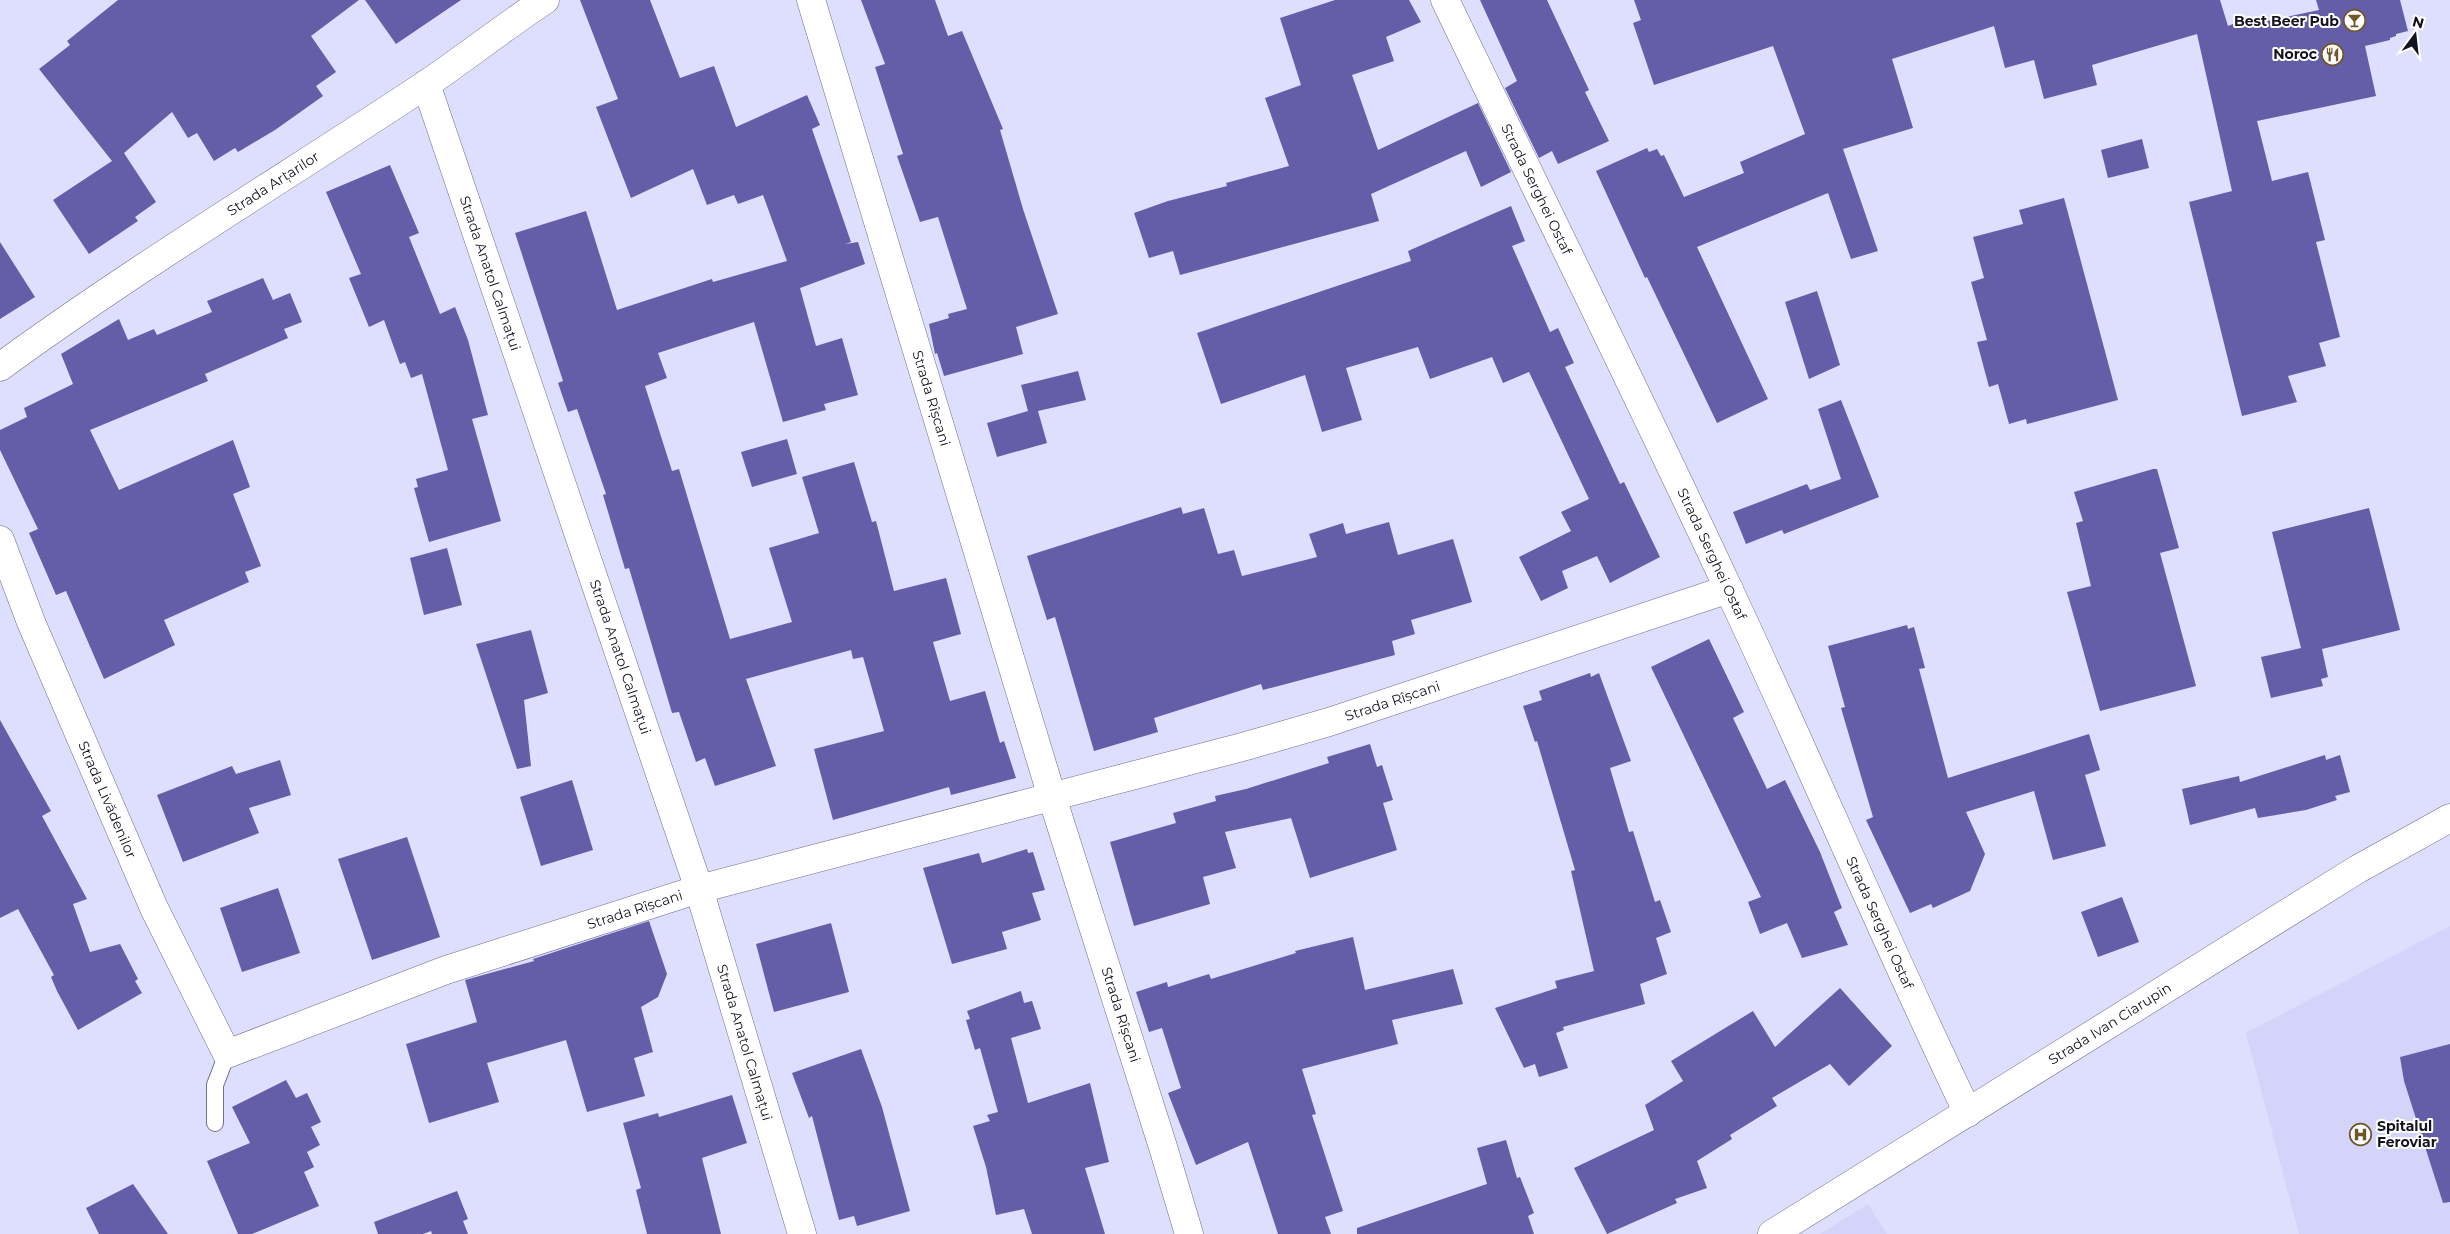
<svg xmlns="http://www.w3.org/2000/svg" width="2450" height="1234" viewBox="0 0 2450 1234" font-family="Montserrat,sans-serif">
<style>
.built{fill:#d4d3fa}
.building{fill:#645da8}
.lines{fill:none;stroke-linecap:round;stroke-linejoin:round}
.service-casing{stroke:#6f6e8b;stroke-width:18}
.minor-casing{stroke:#6f6e8b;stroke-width:29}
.tertiary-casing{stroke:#6f6e8b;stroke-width:29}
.service{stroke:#fff;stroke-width:16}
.minor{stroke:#fff;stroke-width:28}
.tertiary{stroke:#fff;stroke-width:28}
.labels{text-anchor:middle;stroke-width:4;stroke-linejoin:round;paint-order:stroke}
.poi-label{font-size:14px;font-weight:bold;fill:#14141f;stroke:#fff;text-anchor:end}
.street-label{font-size:14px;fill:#14141f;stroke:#fff}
</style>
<rect width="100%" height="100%" fill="#dedefe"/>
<g class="built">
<path d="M2450 926V1234H2299L2246 1033Z"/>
<path d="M1868 1204 1887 1234H1820Z"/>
</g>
<g class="building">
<path d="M118 0H359L311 36 336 72 316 86 323 96 275 130 238 152 235 148 214 161 197 133 188 138 172 112 124 153 156 202 135 217 138 221 89 254 53 200 112 161 39 69 70 45 67 41Z"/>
<path d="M365 0H461L396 44Z"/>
<path d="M580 0H650L680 78 714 66 736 127 807 95 820 125 812 129 851 242 845 244 858 242 865 264 800 288 816 346 842 338 858 395 824 404 826 410 783 422 754 322 658 353 667 378 645 386 672 471 679 469 730 639 792 622 769 548 819 533 802 477 854 462 872 522 876 521 894 591 946 578 961 634 933 642 950 701 985 691 1000 743 1004 741 1016 778 951 795 949 787 833 820 814 749 884 731 863 657 853 659 851 650 746 679 776 766 715 786 705 758 696 762 679 712 672 713 629 568 625 569 603 495 606 494 577 409 568 412 558 383 563 381 515 233 586 211 617 310 712 279 713 282 787 261 763 195 738 204 734 195 707 205 693 169 631 198 596 107 618 99Z"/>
<path d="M861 0H935L948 36 962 31 1003 129 1000 130 1023 209 1058 314 1016 327 1023 354 944 376 937 353 935 354 929 324 949 318 948 314 967 309 938 217 920 222 897 156 903 154 875 67 885 64Z"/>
<path d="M1335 0H1409L1421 22 1386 37 1394 61 1352 75 1378 150 1478 103 1511 172 1481 187 1466 151 1371 194 1379 221 1180 275 1173 251 1149 258 1134 213 1168 201 1227 186 1226 183 1289 166 1265 98 1301 85 1280 18Z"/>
<path d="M1480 0H1547L1589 90 1585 92 1609 141 1558 164 1552 151 1539 158 1505 88 1517 81Z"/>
<path d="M1634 0H2220L2228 26 2233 24 2234 28 2319 10 2316 0H2400L2408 31 2396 34V36L2390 38V40L2365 46 2376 96 2257 121 2272 181 2308 172 2325 240 2316 242 2340 337 2319 343 2326 366 2288 376 2297 402 2242 416 2189 202 2232 191 2197 34 2092 65 2097 85 2044 99 2034 60 2005 68 1994 26 1892 59 1913 128 1843 149 1878 251 1851 259 1828 193 1697 247 1768 399 1717 423 1647 277 1645 278 1596 171 1647 148 1649 152 1657 149 1661 156 1664 155 1684 197 1744 173 1740 162 1805 134 1773 46 1654 85 1633 23 1641 20Z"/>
<path d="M2142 139 2149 168 2108 178 2101 150Z"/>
<path d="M390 165 419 233 409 237 440 314 455 307 468 340 488 415 472 419 501 521 429 542 414 488 418 487 416 479 448 470 422 374 411 378 405 362 400 364 384 320 369 327 349 278 361 274 326 192Z"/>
<path d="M2064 198 2118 400 2027 424 2026 419 2009 424 1998 384 1989 387 1977 342 1987 340 1971 282 1984 278 1973 237 2023 224 2019 210Z"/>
<path d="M1511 206 1525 241 1512 246 1550 332 1558 328 1574 363 1565 367 1620 484 1624 482 1660 557 1610 583 1597 556 1562 571 1568 588 1541 601 1519 557 1571 531 1561 512 1589 499 1529 372 1503 383 1492 357 1430 379 1418 347 1346 368 1362 420 1322 432 1305 375 1221 404 1197 333 1411 261 1408 251Z"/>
<path d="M0 242 35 297 0 319Z"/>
<path d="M263 278 273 300 290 293 302 322 284 329 288 338 205 374 208 381 90 430 119 490 233 440 250 487 233 494 261 566 245 572 249 582 164 620 175 645 104 679 66 591 56 595 29 533 38 529 0 450V430L27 417 24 408 73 384 61 354 119 319 128 340 154 329 157 335 212 312 207 301Z"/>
<path d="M1817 291 1840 365 1809 379 1785 302Z"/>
<path d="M1078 371 1086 400 1038 411 1047 443 997 457 987 423 1028 411 1021 385Z"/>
<path d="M1841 400 1879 497 1784 534 1782 530 1746 544 1733 512 1807 484 1810 490 1841 479 1818 409Z"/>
<path d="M787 439 797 474 752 487 741 452Z"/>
<path d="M2153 469H2157L2179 548 2160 553 2196 686 2100 711 2067 592 2091 586 2076 523 2083 521 2074 492Z"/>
<path d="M1181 507 1183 514 1204 508 1218 554 1234 550 1242 576 1317 557 1309 534 1343 523 1346 534 1389 522 1398 555 1453 539 1472 602 1411 620 1415 634 1392 641 1395 655 1263 690 1261 684 1154 718 1158 732 1094 751 1055 617 1047 620 1027 556Z"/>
<path d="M2369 508 2400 630 2322 649 2328 677 2321 679 2323 686 2271 698 2261 657 2301 648 2272 532Z"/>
<path d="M447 548 462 605 424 615 410 558Z"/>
<path d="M1907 625 1908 629 1914 627 1925 668 1919 669 1948 778 2089 734 2100 770 2085 775 2106 846 2053 860 2034 791 1966 812 1985 854 1970 891 1933 908 1931 904 1910 913 1866 820 1873 817 1841 708 1845 707 1828 646Z"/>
<path d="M531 630 548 693 524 700 531 766 517 769 476 644Z"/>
<path d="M1709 639 1744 712 1733 718 1767 789 1785 780 1820 852 1842 908 1834 912 1848 945 1802 958 1787 923 1760 934 1748 902 1761 897 1651 667Z"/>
<path d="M1590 673 1591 677 1599 673 1631 761 1610 768 1629 832 1633 831 1655 902 1660 900 1671 932 1656 938 1667 974 1640 984 1645 1004 1563 1027 1564 1030 1556 1033 1568 1068 1539 1077 1535 1064 1524 1068 1495 1008 1557 988 1555 981 1594 971 1571 871 1575 870 1537 741 1535 742 1523 706 1542 700 1539 691Z"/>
<path d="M0 720 51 811 42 816 87 899 73 904 90 952 120 944 138 979 135 981 142 993 78 1030 57 991 51 977 54 975 18 909 0 918Z"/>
<path d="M1370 744 1377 767 1382 765 1393 800 1383 803 1397 850 1310 878 1291 818 1225 832 1236 868 1203 877 1210 904 1134 926 1110 842 1176 823 1173 813 1216 801 1215 796 1246 789 1329 763 1327 757Z"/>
<path d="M2325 755 2326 760 2340 755 2350 792 2335 796 2337 800 2306 810 2258 818 2255 808 2190 825 2182 789 2239 776 2240 782Z"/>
<path d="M280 760 291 795 249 808 259 833 183 862 157 795 232 766 236 774Z"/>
<path d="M572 780 593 850 541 866 520 797Z"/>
<path d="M407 837 440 937 372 960 338 859Z"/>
<path d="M1027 849 1028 853 1033 852 1045 890 1032 893 1041 920 1002 932 1007 949 952 964 923 868 979 853 982 863Z"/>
<path d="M278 888 300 953 242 972 220 908Z"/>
<path d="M2122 897 2139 942 2098 957 2081 912Z"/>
<path d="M649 921 667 974 658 997 641 1007 653 1052 634 1058 645 1096 587 1112 566 1040 487 1063 499 1102 429 1123 406 1044 477 1022 465 980 534 961 533 959Z"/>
<path d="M831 923 849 992 774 1012 756 944Z"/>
<path d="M1353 937 1365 990 1453 969 1463 1004 1392 1020 1398 1044 1302 1069 1316 1114 1312 1115 1343 1211 1325 1217 1331 1234H1278L1248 1142 1196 1165 1168 1093 1181 1088 1162 1028 1149 1032 1136 992 1167 982 1168 987 1209 974 1211 979 1296 953 1295 951Z"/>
<path d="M1840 988 1892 1046 1849 1086 1830 1064 1772 1098 1777 1106 1730 1135 1732 1139 1697 1161 1707 1188 1675 1199 1677 1203 1607 1234 1574 1168 1654 1130 1645 1105 1683 1081 1671 1061 1753 1011 1775 1047Z"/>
<path d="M1021 991 1024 1003 1032 1001 1041 1029 1011 1038 1028 1103 1090 1083 1109 1162 1085 1168 1105 1234H1032L1024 1209 996 1215 986 1167 973 1126 990 1121 987 1115 998 1112 980 1048 975 1050 966 1020 970 1019 967 1011Z"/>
<path d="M2450 1044V1202L2443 1203 2404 1081 2400 1057Z"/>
<path d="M861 1049 882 1107 910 1211 857 1226 854 1216 839 1220 812 1116 809 1118 792 1073Z"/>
<path d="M286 1080 296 1098 307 1093 321 1122 311 1127 320 1145 307 1152 314 1167 304 1172 319 1206 252 1234H238L207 1161 250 1143 232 1107Z"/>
<path d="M732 1095 747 1143 702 1158 721 1234H647L636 1190 641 1188 623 1123 658 1113 659 1117Z"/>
<path d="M1506 1140 1517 1178 1520 1177 1534 1213 1528 1216 1534 1234H1357V1228L1487 1184 1477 1148Z"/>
<path d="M133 1184 168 1234H99L86 1208Z"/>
<path d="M457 1191 468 1219 463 1221 468 1234H432L431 1231 423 1234H378L374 1222Z"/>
</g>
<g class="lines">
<defs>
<path id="service" d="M215 1123V1085L227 1054"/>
<g id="minor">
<path id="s1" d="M811 0 1052 797 1163 1147 1189 1234"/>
<path id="s2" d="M1445 0C1540 197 1637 392 1729 590 1811 764 1885 941 1968 1113"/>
<path id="s3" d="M426 84 699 889 802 1234"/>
<path id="s4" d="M0 367C137 267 283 179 425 85 465 58 504 27 545 0"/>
<path id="s5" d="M0 540 31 622 154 908 227 1054 446 970 699 889 1246 746 1329 722 1729 589"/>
</g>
<g id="tertiary">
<path id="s6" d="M1772 1234 2358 869 2450 818"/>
</g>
</defs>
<use href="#service" class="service-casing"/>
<use href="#minor" class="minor-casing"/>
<use href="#tertiary" class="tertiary-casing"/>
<use href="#service" class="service"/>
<use href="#minor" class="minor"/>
<use href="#tertiary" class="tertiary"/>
</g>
<defs>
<symbol id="bar-ring" viewBox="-11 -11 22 22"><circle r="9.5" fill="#fff" stroke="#715628" stroke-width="1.5"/><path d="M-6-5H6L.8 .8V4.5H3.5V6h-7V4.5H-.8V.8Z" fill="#715628"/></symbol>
<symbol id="restaurant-ring" viewBox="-11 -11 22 22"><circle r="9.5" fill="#fff" stroke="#715628" stroke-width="1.5"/><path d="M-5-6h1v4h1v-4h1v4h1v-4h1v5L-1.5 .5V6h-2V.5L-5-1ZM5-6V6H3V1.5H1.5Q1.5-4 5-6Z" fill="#715628"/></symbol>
<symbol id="hospital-ring" viewBox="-11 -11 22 22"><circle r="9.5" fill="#fff" stroke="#715628" stroke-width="1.5"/><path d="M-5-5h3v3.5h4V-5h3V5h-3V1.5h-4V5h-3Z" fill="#715628"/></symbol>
</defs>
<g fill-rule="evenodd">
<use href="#bar-ring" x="2342" y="8" width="25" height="25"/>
<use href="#restaurant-ring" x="2320" y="42" width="25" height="25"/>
<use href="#hospital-ring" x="2348" y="1122" width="25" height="25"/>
</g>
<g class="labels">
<g class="poi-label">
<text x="2339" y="26">Best Beer Pub</text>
<text x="2317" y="59">Noroc</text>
<text x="2377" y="1131" text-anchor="start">Spitalul<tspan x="2377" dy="16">Feroviar</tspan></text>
</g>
<g class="street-label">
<text dy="5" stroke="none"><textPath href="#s4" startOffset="329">Strada Arțarilor</textPath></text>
<text dy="5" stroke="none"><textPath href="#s2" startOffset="210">Strada Serghei Ostaf</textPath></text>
<text dy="5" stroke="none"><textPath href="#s3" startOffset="200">Strada Anatol Calmațui</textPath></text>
<text dy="5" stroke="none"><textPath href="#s1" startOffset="416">Strada Rîșcani</textPath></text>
<text dy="5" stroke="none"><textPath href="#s2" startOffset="615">Strada Serghei Ostaf</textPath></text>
<text dy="5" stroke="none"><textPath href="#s3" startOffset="605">Strada Anatol Calmațui</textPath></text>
<text dy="5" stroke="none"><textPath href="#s5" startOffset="1781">Strada Rîșcani</textPath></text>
<text dy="5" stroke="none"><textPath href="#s5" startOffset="281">Strada Livădenilor</textPath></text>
<text dy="5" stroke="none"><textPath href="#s5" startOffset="995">Strada Rîșcani</textPath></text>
<text dy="5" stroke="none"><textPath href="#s2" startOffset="1020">Strada Serghei Ostaf</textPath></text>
<text dy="5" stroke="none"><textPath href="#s1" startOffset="1061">Strada Rîșcani</textPath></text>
<text dy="5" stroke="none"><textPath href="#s6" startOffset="398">Strada Ivan Ciarupin</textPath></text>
<text dy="5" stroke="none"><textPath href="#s3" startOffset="1010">Strada Anatol Calmațui</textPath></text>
</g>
</g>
<g transform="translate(2415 35) rotate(15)" stroke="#ffffff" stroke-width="4" paint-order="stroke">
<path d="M0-4L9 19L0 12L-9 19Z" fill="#14141f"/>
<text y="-8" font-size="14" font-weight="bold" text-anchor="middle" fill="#14141f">N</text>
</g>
</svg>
